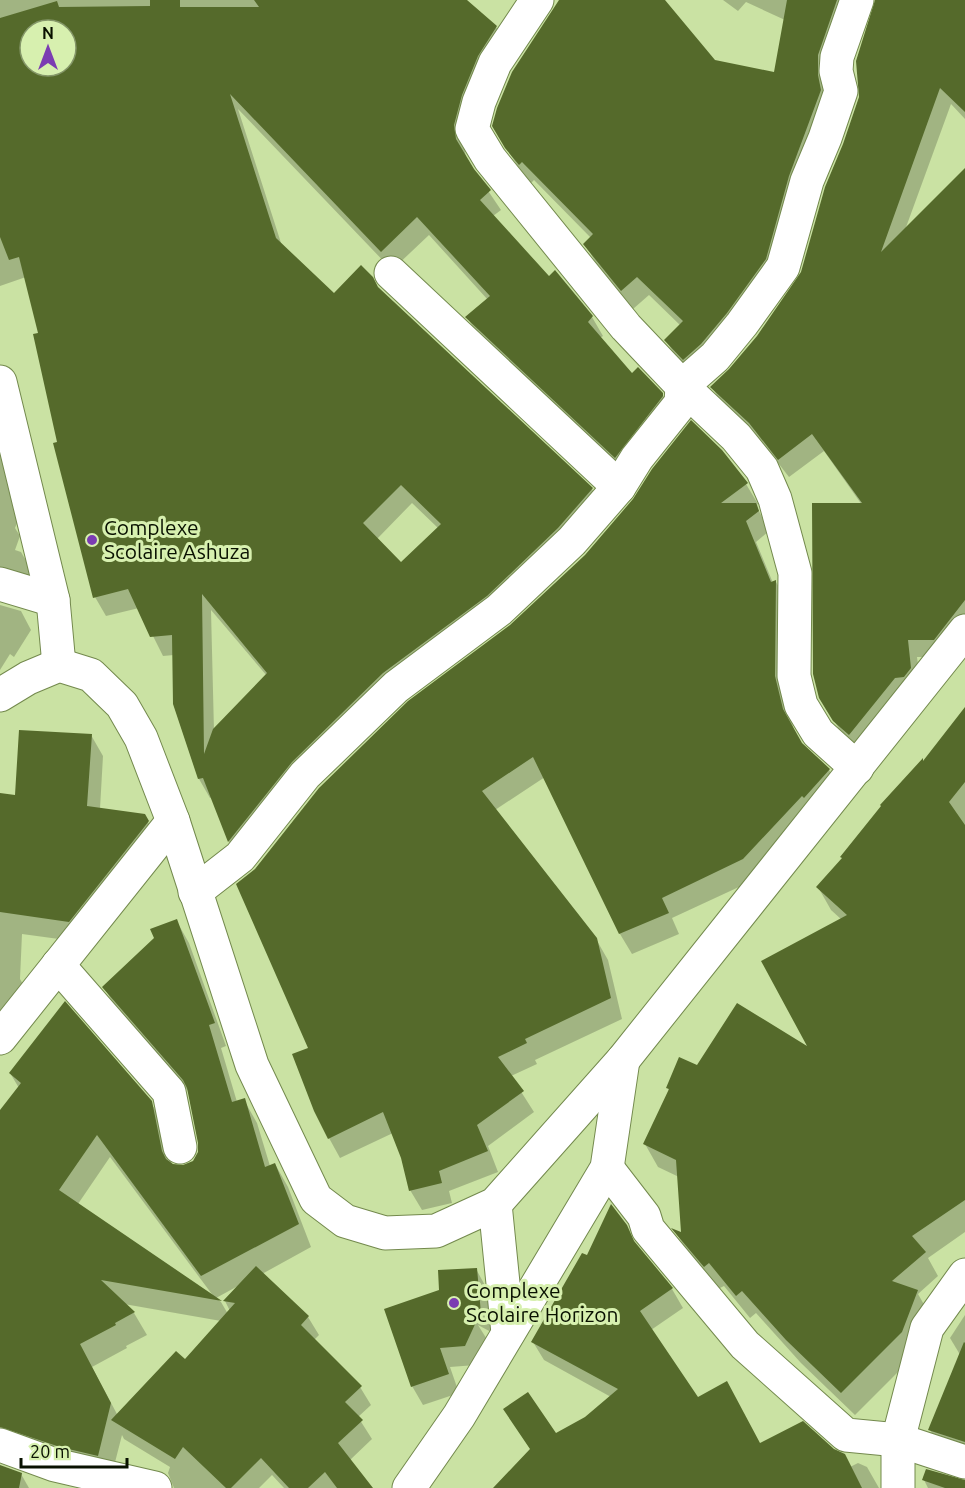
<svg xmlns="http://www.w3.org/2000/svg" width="965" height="1488" viewBox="0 0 965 1488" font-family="Ubuntu,sans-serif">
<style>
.shadow{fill:#0003;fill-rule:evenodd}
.building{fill:#556a2b;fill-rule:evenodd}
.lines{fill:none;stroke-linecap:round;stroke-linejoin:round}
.minor-casing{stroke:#73894d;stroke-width:35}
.minor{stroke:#fff;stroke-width:33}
.poi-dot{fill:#7b3cb2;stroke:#d7f0af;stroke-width:2}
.labels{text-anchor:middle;stroke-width:6;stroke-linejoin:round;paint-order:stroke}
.poi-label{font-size:21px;fill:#091100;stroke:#d7f0af;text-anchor:start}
</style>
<rect width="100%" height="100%" fill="#cae2a3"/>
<g class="shadow">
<path d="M0 0H465L496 27 507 46 464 145 466 158 501 210 493 216 548 278 555 272 592 317 603 336 600 338 632 375 662 394 673 413 626 475 478 336 467 317 488 300 429 235 392 270 238 109 282 246 334 295 378 289 592 489 603 508 394 692 240 859 229 842 212 797 210 798 199 779 175 704 174 655 163 656 139 608 106 616 95 597 59 443 40 334 26 277 0 286ZM30 30H66V66H30ZM412 503 438 528 401 564 377 539ZM211 610 267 676 214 731Z"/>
<path d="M561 0H663L714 62 775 73 785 20 746 2 738 11 723 0H858L776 278 695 378 677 359 666 340 681 326 649 295 633 309 596 263 585 244 591 238 534 180 531 183 518 167 494 126Z"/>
<path d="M877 0H951L965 2V119L951 104 905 230 965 170V630L944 657H917L921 686 860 752 845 739 820 697 862 505 824 451 789 477 761 441 722 404 712 387 730 370 758 337 802 273 860 97Z"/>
<path d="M0 440 19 518 15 528 20 536 15 550 21 552 32 571 33 578 0 588Z"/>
<path d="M746 484 758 504 756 505 769 531 756 542 773 583 776 582 787 602 786 697 794 731 801 744 829 770 841 790 754 880 672 918 679 934 632 954 620 934 545 777 495 810 596 939 608 960 622 1019 535 1060 537 1064 511 1076 534 1112 488 1146 498 1172 449 1191 452 1203 422 1210 410 1190 402 1158 393 1133 340 1158 329 1138 310 1049 256 870 320 789Z"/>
<path d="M0 605 21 611 31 630 14 657 10 654 0 670Z"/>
<path d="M965 709V1232L928 1258 938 1276 918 1294 930 1315 915 1355 855 1415 801 1363 756 1313 750 1318 724 1286 718 1289 687 1251 675 1231 683 1234 679 1177 658 1167 645 1144 669 1091 668 1088 698 1067 811 1050 842 920 831 910 818 887 928 769Z"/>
<path d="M91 735 103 756 100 809 144 815 160 843 81 942 22 934 20 979 31 998 0 1024V795L17 797Z"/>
<path d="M176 920 189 943 226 1046 221 1048 237 1102 244 1100 257 1123 270 1166 275 1164 288 1187 311 1247 262 1274 308 1317 319 1335 314 1340 360 1387 371 1405 358 1417 372 1439 350 1460 370 1488H284L272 1475 259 1488H174L168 1473 170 1467 124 1439 122 1435 111 1478 0 1454V1112L19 1088 10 1073 150 1101 164 1125 172 1165 183 1167 194 1162 199 1153 200 1143 190 1093 117 1010 104 987ZM110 1157 214 1297 78 1204ZM238 1286 225 1301 230 1311 228 1314 221 1302 216 1298ZM124 1304 221 1321 185 1361 118 1416 92 1367 127 1348 126 1346 147 1335 134 1313Z"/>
<path d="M626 1226 639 1250 672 1289 683 1308 651 1330 698 1399 760 1444 850 1467 858 1463 867 1467 879 1488H495L531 1450 505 1410 555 1435 586 1418 611 1397 544 1360 533 1342 588 1258Z"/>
<path d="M476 1269 487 1289 491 1332 478 1325 488 1341 476 1365 450 1367 459 1393 423 1405 412 1386 440 1291Z"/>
<path d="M965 1315V1360L962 1358 950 1338Z"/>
<path d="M965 1364V1458L941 1450 930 1430Z"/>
<path d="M0 1467 21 1474 29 1488H0Z"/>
<path d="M924 1480 965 1482V1488H928Z"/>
</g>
<g class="building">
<path d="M150 0H180V7H259L254 0H467L497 26 478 56 462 95 454 125 456 139 474 169 491 190 480 200 549 276 555 270 593 316 588 322 632 373 638 367 663 393V396L615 458 465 317 490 296 417 217 381 252 230 94 276 238 334 293 361 265 373 277 378 287 593 488 558 528 487 596 383 673 292 762 228 842 203 778 198 779 173 704 172 635 150 637 128 589 93 598 53 443 57 442 33 334 38 333 19 257 9 260 0 237V18L57 1 59 7 150 6ZM30 30H66V66H30ZM401 485 441 524 401 562 363 523ZM202 594 267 673 213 729 204 754Z"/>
<path d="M559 0H665L715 60 774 72 787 0H837L818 55V75L821 90 789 176 766 259 727 313 701 344 683 360 664 340 683 321 637 277 621 291 583 244 593 234 522 162 519 165 505 148 492 126 497 108 512 72Z"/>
<path d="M875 0H965V112L940 88 881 252 965 168V600L934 640H908L911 668 904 677 895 678 849 735 833 721 819 698 813 674 812 503H862L812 434 778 460 749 423 710 387 729 369 757 336 801 272 825 187 843 144 859 97 856 61Z"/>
<path d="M691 420 722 450 748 483 721 503H756L757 505 759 511 746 521 771 582 776 580 775 676 783 709 802 743 830 769 804 798 802 796 743 859 662 898 669 913 619 934 533 757 482 791 597 938 611 998 525 1039 527 1043 498 1057 524 1091 477 1125 488 1151 439 1171 442 1183 409 1191 401 1158 383 1112 328 1139 314 1111 292 1054 308 1048 236 884 255 869 319 788 408 701 510 625 585 555 633 499 652 469Z"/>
<path d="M965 707V782L949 802 965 825V1200L912 1236 926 1252 892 1281 918 1290 902 1332 841 1393 786 1340 742 1291 736 1296 709 1263 704 1267 671 1228 681 1232 676 1160 643 1144 669 1089 666 1088 679 1057 697 1065 737 1003 807 1046 761 961 847 915 816 887 842 858 840 857 881 806 880 805 923 758V761Z"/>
<path d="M19 730 92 734 87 806 145 814 149 821 69 922 0 912V793L15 795Z"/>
<path d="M177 919 215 1023 209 1025 232 1102 245 1098 265 1167 275 1163 299 1224 201 1276 97 1135 59 1190 222 1301 101 1280 135 1312 115 1323 116 1325 80 1344 111 1403 98 1456 60 1447 0 1427V1110L21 1083 9 1073 65 1001 152 1101 162 1151 166 1159 173 1164 183 1165 193 1161 198 1152V1143L187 1088 183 1080 102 987 154 938 150 929Z"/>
<path d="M611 1204 627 1225 634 1241 673 1288 640 1311 698 1397 727 1381 760 1443 803 1421 834 1449 845 1454 862 1488H493L530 1449 503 1409 528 1392 556 1433 585 1417 618 1389 531 1342 582 1253 587 1255Z"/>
<path d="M256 1266 309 1316 301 1325 362 1386 345 1402 363 1420 338 1443 373 1488H337L325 1472 308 1488H289L261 1458 231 1488H226L183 1447 175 1459 111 1420 176 1351 185 1359 235 1303 223 1301Z"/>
<path d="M477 1268 481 1314 468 1307 477 1320 465 1346 440 1348 449 1374 411 1387 384 1309 439 1290 438 1270Z"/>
<path d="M964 1342 965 1343V1442L928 1430Z"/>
<path d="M0 1465 22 1473 19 1488H0Z"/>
<path d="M926 1469 965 1480V1488H945L922 1480Z"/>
</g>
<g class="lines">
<defs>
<g id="minor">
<path d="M537 0 495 63 479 102 472 129 490 159 626 327 682 386 736 437 762 469 775 499 795 573 794 676 801 705 818 733 857 768"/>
<path d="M391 273 619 487"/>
<path d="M0 382 53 600 59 665"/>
<path d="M0 584 53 600"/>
<path d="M0 695 28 678 59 665 91 675 122 705 141 738 173 821 252 1065 316 1199 345 1221 385 1233 436 1231 495 1204 623 1060 965 631"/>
<path d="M195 892 240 857 305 775 396 687 499 610 572 541 619 487 637 458 681 403 682 386 715 357 742 324 783 267 807 181 825 138 841 91 836 71 837 57 857 0"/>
<path d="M58 965 169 1092 180 1147"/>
<path d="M0 1038 173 821"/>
<path d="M607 1168 644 1216 648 1229 745 1345 846 1435 898 1440 965 1462"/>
<path d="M495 1204 508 1333"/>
<path d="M0 1445 55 1465 155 1488"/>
<path d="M409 1488 459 1416 607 1168 623 1060"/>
<path d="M898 1488V1440L927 1328 965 1275"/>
</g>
</defs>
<use href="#minor" class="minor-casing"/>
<use href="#minor" class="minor"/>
</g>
<g class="poi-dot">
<circle cx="92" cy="540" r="6"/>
<circle cx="454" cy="1303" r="6"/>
</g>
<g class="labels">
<g class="poi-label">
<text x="104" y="535">Complexe<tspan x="104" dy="24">Scolaire Ashuza</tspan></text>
<text x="466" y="1298">Complexe<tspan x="466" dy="24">Scolaire Horizon</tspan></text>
</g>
</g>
<g transform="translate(48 48)"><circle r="28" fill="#d7f0af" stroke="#859769" stroke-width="1.5"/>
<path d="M0-4.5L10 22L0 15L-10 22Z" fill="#7b3cb2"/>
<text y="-9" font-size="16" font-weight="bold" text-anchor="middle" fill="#091100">N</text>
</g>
<path d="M21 1458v9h106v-9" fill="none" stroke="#091100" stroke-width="3"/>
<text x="30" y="1458" font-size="18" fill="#091100" stroke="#d7f0af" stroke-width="4.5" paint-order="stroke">20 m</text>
</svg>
